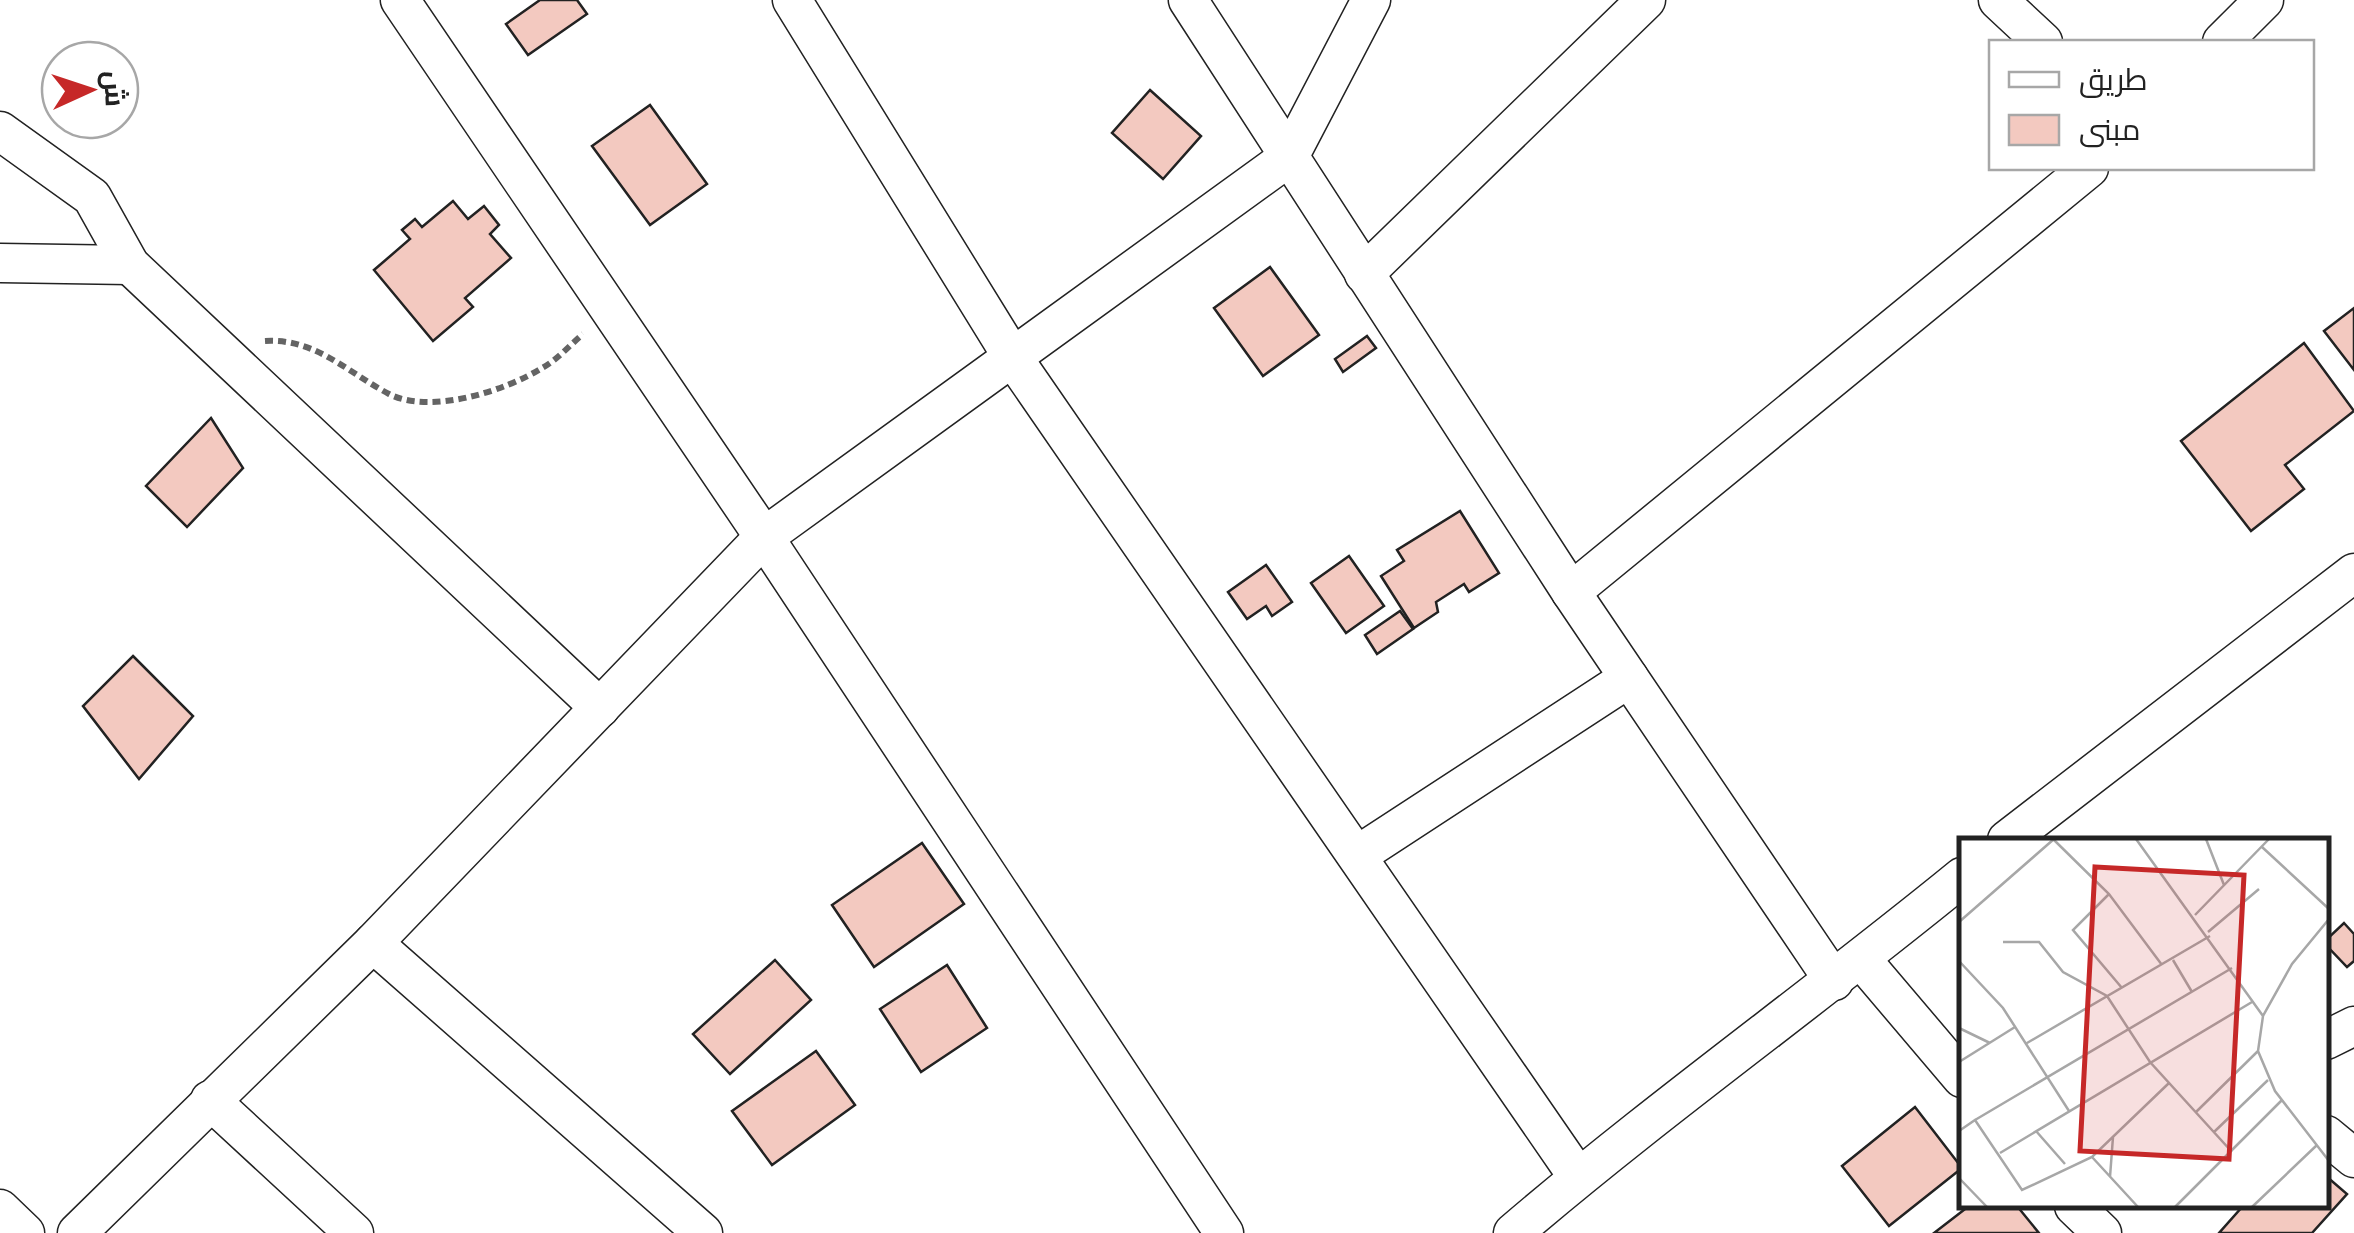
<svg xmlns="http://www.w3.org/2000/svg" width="2354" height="1233" viewBox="0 0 2354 1233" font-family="'Public Sans',Cairo,sans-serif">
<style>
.building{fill:#f3c9c0;stroke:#222;stroke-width:2.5}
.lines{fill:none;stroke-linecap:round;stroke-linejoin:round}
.street-casing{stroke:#222;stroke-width:41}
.path{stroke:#646464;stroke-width:6;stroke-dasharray:8 5;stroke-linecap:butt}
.street{stroke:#fff;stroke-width:38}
.inset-road{fill:none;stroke:#a7a7a7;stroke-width:2.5}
.view{fill:#c62828;fill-opacity:0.15;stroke:#c62828;stroke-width:5}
.inset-edge{fill:none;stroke:#222;stroke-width:5}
</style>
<rect width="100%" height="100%" fill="#fff"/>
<g class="building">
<path d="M540 0H577L587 14 528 55 506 24Z"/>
<path d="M1150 90 1201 136 1163 179 1112 133Z"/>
<path d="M650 105 707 184 650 225 592 146Z"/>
<path d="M453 201 468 219 484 206 499 225 490 234 511 258 465 298 473 307 433 341 374 270 410 239 402 230 415 219 422 227Z"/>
<path d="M1270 267 1319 335 1263 376 1214 308Z"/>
<path d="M2354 308V370L2324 331Z"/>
<path d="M1367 336 1376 348 1343 372 1335 359Z"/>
<path d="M2304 343 2354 411 2285 465 2304 489 2251 531 2181 441Z"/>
<path d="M211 418 243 468 187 527 146 486Z"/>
<path d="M1460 511 1499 573 1469 592 1464 584 1436 602 1438 612 1414 628 1381 576 1404 561 1397 550Z"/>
<path d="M1349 556 1384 606 1346 633 1311 583Z"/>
<path d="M1266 565 1292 602 1272 616 1266 606 1247 619 1228 592Z"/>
<path d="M1400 611 1413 629 1377 654 1365 635Z"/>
<path d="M133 656 193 716 139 779 83 706Z"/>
<path d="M922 843 964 904 874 967 832 905Z"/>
<path d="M2344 923 2354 934V961L2347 967 2326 945V940Z"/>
<path d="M775 960 811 1000 730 1074 693 1034Z"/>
<path d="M947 965 987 1028 921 1072 880 1009Z"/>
<path d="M816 1051 855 1105 772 1165 732 1111Z"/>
<path d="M1915 1107 1962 1168 1889 1226 1842 1166Z"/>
<path d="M2326 1176 2347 1194 2312 1233H2219L2243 1206H2326Z"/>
<path d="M1969 1206H2017L2039 1233H1934Z"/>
</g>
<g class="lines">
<defs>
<g id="street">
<path d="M400 0 764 537 1224 1233"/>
<path d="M792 0 1013 358 1578 1177"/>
<path d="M1188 0 1571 592 1834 981"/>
<path d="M1998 0 2043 42"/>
<path d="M2222 42 2264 0"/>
<path d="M0 131 92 197 130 265 600 708"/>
<path d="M0 263 130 265"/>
<path d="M1364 274 1646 0"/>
<path d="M1571 592 2089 168"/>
<path d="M2007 840 2354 573"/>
<path d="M1364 851 1629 678"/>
<path d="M373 943 703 1233"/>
<path d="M1861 959 1962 1078"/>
<path d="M2326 1040 2354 1026"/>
<path d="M210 1100 354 1233"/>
<path d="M2326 1135 2354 1158"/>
<path d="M2074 1206 2102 1233"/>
<path d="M0 1209 25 1233"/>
<path d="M77 1233 373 943 764 537 1289 157 1371 0"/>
<path d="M1513 1233C1658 1109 1814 998 1962 877"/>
</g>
</defs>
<use href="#street" class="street-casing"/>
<path class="path" d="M265 341C315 338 347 372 389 394 430 415 505 391 542 368 557 360 570 345 583 334"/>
<use href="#street" class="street"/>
</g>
<g transform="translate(1959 838)">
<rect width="370" height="370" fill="#fff"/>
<path class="inset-road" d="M94 1 150 56 203 127M177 1 304 178M247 1 265 47M303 9 370 71M150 56 114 92 163 150M236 77 310 1M370 81 333 126 304 178 299 213 316 253 370 323M0 84 95 1M249 94 300 51M44 104H80L104 134 148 158 191 224 273 314M214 122 233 154M0 123 44 170 110 273M0 190 31 205M68 205 251 98M0 224 56 189M237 274 299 213M16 282 273 130M0 293 16 282 63 352 133 319 210 245M77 293 106 326M255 294 309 242M41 315 293 164M133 319 179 369M151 339 154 299M0 340 28 369M216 369 323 262M293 369 358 307"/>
<path class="view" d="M136 29 285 37 270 321 121 313Z"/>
<rect width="370" height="370" class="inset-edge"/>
</g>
<rect x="1989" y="40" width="325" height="130" fill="#ffffff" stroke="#a7a7a7" stroke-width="2.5"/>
<rect x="2009" y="72" width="50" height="15" fill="#ffffff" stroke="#a7a7a7" stroke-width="2.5"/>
<text x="2079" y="90" font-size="30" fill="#222222">طريق</text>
<rect x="2009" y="115" width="50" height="30" fill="#f3c9c0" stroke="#a7a7a7" stroke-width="2.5"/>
<text x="2079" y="140" font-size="30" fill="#222222">مبنى</text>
<g transform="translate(90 90) rotate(87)"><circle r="48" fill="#ffffff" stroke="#a7a7a7" stroke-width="2.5"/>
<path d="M0-8L18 38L0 25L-18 38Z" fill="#c62828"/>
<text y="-15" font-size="28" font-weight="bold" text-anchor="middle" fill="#222222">ش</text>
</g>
</svg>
